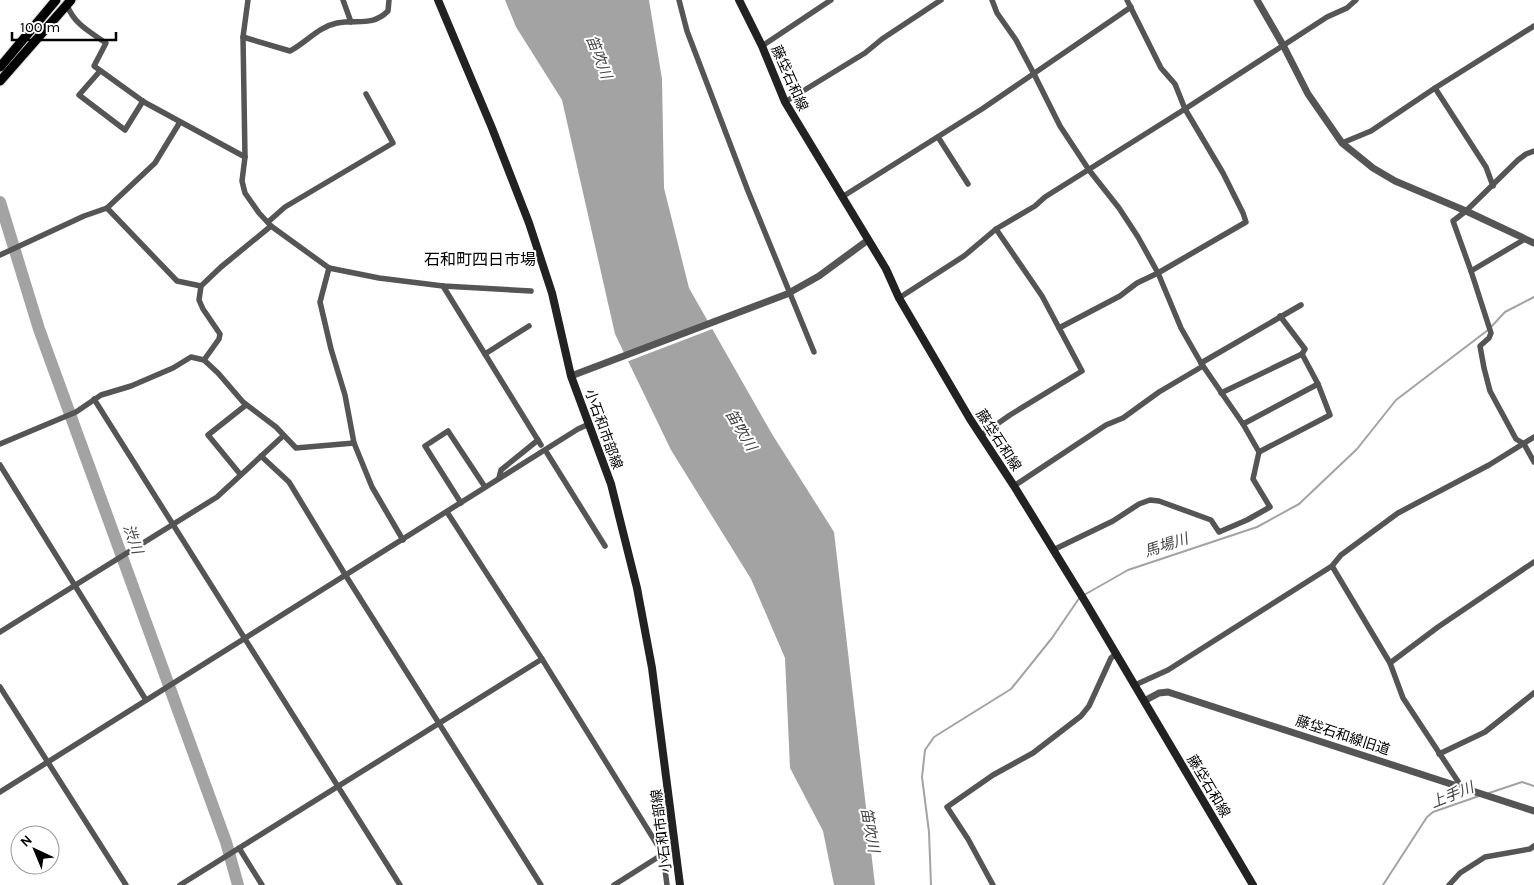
<svg xmlns="http://www.w3.org/2000/svg" width="1534" height="885" viewBox="0 0 1534 885" font-family="Karla,'Noto Sans JP',sans-serif">
<style>
.water{fill:#a3a3a3}
.pier{fill:#fff}
.lines{fill:none;stroke-linecap:round;stroke-linejoin:round}
.stream{stroke:#a3a3a3;stroke-width:2}
.river{stroke:#a3a3a3;stroke-width:12}
.trunk-casing{stroke:#dbdbdb;stroke-width:11}
.minor{stroke:#555;stroke-width:5.5}
.tertiary{stroke:#555;stroke-width:7}
.secondary{stroke:#222;stroke-width:8}
.trunk{stroke:#000;stroke-width:9}
.labels{text-anchor:middle;stroke-width:4;stroke-linejoin:round;paint-order:stroke}
.street-label{font-size:14px;fill:#000;stroke:#fff}
.water-label{font-size:15px;font-style:italic;fill:#444;stroke:#fff}
.quarter-label{font-size:16px;fill:#000;stroke:#fff}
</style>
<rect width="100%" height="100%" fill="#fff"/>
<path class="water" d="M505 0H649L662 79 664 188 689 288 772 434 834 532 875 885H834L823 831 790 768 785 658 751 579 671 450 615 334 562 100 516 27Z"/>
<path class="pier" d="M710 320 715 328 626 362 622 354Z"/>
<g class="lines">
<g class="stream">
<path d="M1491 327 1505 312 1534 297"/>
<path d="M1084 595 1128 570 1257 527 1299 504 1357 449 1396 400 1488 330"/>
<path d="M1489 793 1522 782 1534 786"/>
<path d="M931 885 929 832 922 777 925 750 934 737 1011 689 1052 638 1080 597"/>
<path d="M1383 885 1427 817 1433 812 1479 796"/>
</g>
<path class="river" d="M0 202 39 329 226 842 238 885"/>
<defs>
<g id="trunk">
<path d="M0 67 56 0"/>
<path d="M0 81 71 0"/>
</g>
</defs>
<use href="#trunk" class="trunk-casing"/>
<g class="minor">
<path d="M248 0 243 37 245 157 242 181 245 193 259 213 271 226 329 268 379 278 443 286 531 291"/>
<path d="M343 0 351 22"/>
<path d="M679 0 687 31 748 191 814 352"/>
<path d="M992 0 997 13 1016 40 1034 74 1060 126 1089 170 1119 208 1138 237 1158 273 1181 328 1201 363 1243 424 1259 452 1253 479 1270 507 1247 520 1219 532 1211 520 1159 501 1150 500 1139 504 1113 521 1053 550"/>
<path d="M67 5C74 24 90 32 106 43L94 66 144 102 245 157"/>
<path d="M243 37 290 51C307 42 318 27 337 23 357 19 372 27 388 11L389 0"/>
<path d="M762 46 831 0"/>
<path d="M100 71 79 95 125 130 143 101"/>
<path d="M1435 88 1486 167 1493 186"/>
<path d="M785 102 865 53 882 39 941 0"/>
<path d="M938 137 968 184"/>
<path d="M1342 143 1371 131 1435 88 1534 26"/>
<path d="M1534 151 1526 154 1518 160 1466 211 1453 221 1471 271 1491 333 1489 338 1480 346 1484 368 1490 391 1516 439 1524 444 1534 462"/>
<path d="M842 197 982 109 1131 7"/>
<path d="M107 208 177 281 201 286"/>
<path d="M268 222 285 207 393 143 366 94"/>
<path d="M0 255 84 216 107 208 155 163 180 122"/>
<path d="M329 268 320 302 331 349 345 395 354 443 372 487 403 540"/>
<path d="M1471 271 1525 239"/>
<path d="M443 286 541 445"/>
<path d="M899 298 964 256 996 229 1035 206 1045 197 1185 109 1327 17 1347 8 1356 0"/>
<path d="M1059 328 1120 296 1137 283 1158 273 1246 222 1243 213 1223 173 1185 109 1175 84 1161 68 1127 0"/>
<path d="M485 354 529 326"/>
<path d="M204 360 219 339 220 334 203 309 199 300 201 286 221 267 271 226"/>
<path d="M1201 363 1301 305"/>
<path d="M1221 393 1302 354 1305 349 1280 316"/>
<path d="M94 399 400 885"/>
<path d="M1243 424 1318 384"/>
<path d="M980 436 1010 415 1082 371 1042 296 996 229"/>
<path d="M0 444 76 412 101 395 131 386 173 368 191 357 204 360 218 373 243 402 276 427 296 448 354 443"/>
<path d="M1259 452 1330 415 1318 384 1302 354"/>
<path d="M547 453 605 546"/>
<path d="M261 456 289 482 346 576 541 885"/>
<path d="M0 465 146 700"/>
<path d="M240 474 208 435 246 405"/>
<path d="M499 478 501 470 538 440"/>
<path d="M1014 486 1106 425 1123 418 1159 392 1203 366"/>
<path d="M461 503 425 446 448 431 485 487"/>
<path d="M447 512 542 659 663 854 667 885"/>
<path d="M1332 566 1390 663 1403 698 1461 786"/>
<path d="M0 632 217 497 283 436"/>
<path d="M1390 663 1438 627 1534 562"/>
<path d="M1135 685 1168 670 1332 566 1341 555 1398 513 1489 465 1534 437"/>
<path d="M0 687 126 885"/>
<path d="M1439 754 1485 732 1534 693"/>
<path d="M0 792 578 429 589 424"/>
<path d="M239 848 262 885"/>
<path d="M180 885 542 659"/>
<path d="M614 885 663 854"/>
<path d="M993 885 968 839 947 807 993 775 1033 753 1081 716 1089 706 1111 658 1116 654"/>
<path d="M1449 885 1460 873 1485 857 1530 849 1534 846"/>
</g>
<g class="tertiary">
<path d="M1257 0 1283 45 1308 94 1342 143 1373 168 1395 181 1466 211 1534 243"/>
<path d="M571 376 787 294 819 276 868 240"/>
<path d="M1144 701 1159 693 1168 692 1534 811"/>
</g>
<g class="secondary">
<path d="M438 0 492 128 529 223 552 293 571 376 611 484 637 588 652 668 680 885"/>
<path d="M739 0 762 46 785 102 886 269 899 298 970 419 1014 486 1086 603 1253 885"/>
</g>
<use href="#trunk" class="trunk"/>
</g>
<g class="labels">
<g class="street-label">
<text transform="translate(790 78) rotate(66)" y="5">藤垈石和線</text>
<text transform="translate(604 429) rotate(70)" y="5">小石和市部線</text>
<text transform="translate(999 440) rotate(57)" y="5">藤垈石和線</text>
<text transform="translate(1343 735) rotate(18)" y="5">藤垈石和線旧道</text>
<text transform="translate(1209 786) rotate(59)" y="5">藤垈石和線</text>
<text transform="translate(661 831) rotate(-97)" y="5">小石和市部線</text>
</g>
<g class="water-label">
<text transform="translate(599 57) rotate(69)" y="5">笛吹川</text>
<text transform="translate(741 430) rotate(59)" y="5">笛吹川</text>
<text transform="translate(133 539) rotate(70)" y="5">渋川</text>
<text transform="translate(1166 545) rotate(-18)" y="5">馬場川</text>
<text transform="translate(1452 795) rotate(-22)" y="5">上手川</text>
<text transform="translate(870 830) rotate(80)" y="5">笛吹川</text>
</g>
<g class="quarter-label">
<text x="480" y="265">石和町四日市場</text>
</g>
</g>
<g transform="translate(35 850) rotate(316)"><circle r="24" fill="#ffffff" stroke="#999999"/>
<path d="M0-4L9 19L0 12L-9 19Z" fill="#000000"/>
<text y="-8" font-size="14" font-weight="bold" text-anchor="middle" fill="#000000">N</text>
</g>
<path d="M12 32v8h104v-8" fill="none" stroke="#000000" stroke-width="2.5"/>
<text x="20" y="32" font-size="15" fill="#000000" stroke="#ffffff" stroke-width="4" paint-order="stroke">100 m</text>
</svg>
